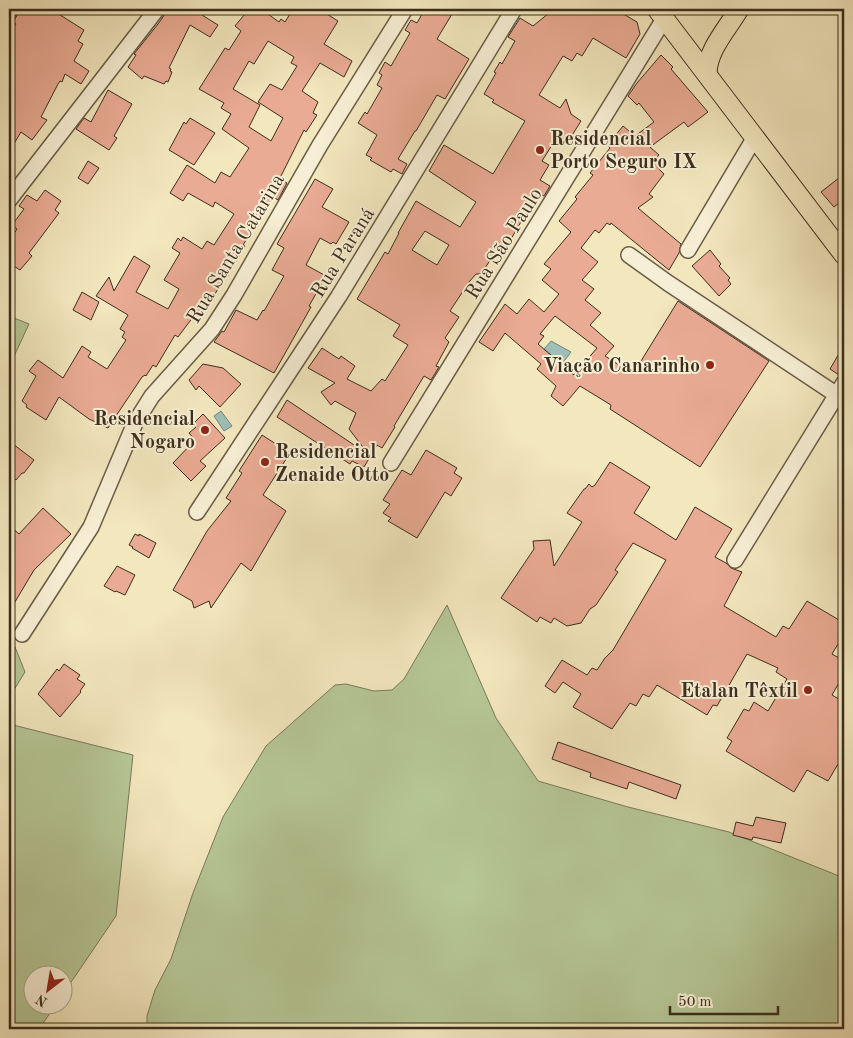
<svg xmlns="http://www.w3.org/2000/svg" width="853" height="1038" viewBox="0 0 853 1038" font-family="'Old Standard TT',serif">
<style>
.green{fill:#b6c695;stroke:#787a59}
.water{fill:#9dbfb7;stroke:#768579}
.building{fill:#eaab94;stroke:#3b2e1d;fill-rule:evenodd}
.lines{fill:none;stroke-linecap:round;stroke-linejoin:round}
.minor-casing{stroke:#695c45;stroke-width:18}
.major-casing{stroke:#3b2e1d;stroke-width:21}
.minor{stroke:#f7efd5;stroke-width:15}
.major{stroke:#f3e7be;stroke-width:19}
.poi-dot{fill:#8f2418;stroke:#f7efd5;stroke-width:2}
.labels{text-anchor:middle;stroke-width:4;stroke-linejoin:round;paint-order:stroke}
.poi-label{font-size:20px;font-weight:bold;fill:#3b2e1d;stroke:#f7efd5;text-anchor:end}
.street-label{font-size:20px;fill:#3b2e1d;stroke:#f7efd5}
</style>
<rect width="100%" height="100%" fill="#f3e7be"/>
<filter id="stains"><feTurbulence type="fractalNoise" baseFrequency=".004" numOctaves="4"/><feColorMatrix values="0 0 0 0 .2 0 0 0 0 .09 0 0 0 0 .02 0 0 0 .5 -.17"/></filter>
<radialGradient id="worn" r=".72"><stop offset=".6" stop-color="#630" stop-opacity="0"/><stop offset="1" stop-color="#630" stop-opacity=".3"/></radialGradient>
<g class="green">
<path d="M9 316 29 324 9 367Z"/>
<path d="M447 605 496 718 538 781 628 807 729 832 844 878V1029H147V1016L155 990 171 959 193 893 223 817 266 746 335 685 346 684 374 691 392 690 404 679Z"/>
<path d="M9 632 25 672 9 698Z"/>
<path d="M9 724 133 755 116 916 63 994 62 976H32V1006H55L39 1029H9Z"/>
</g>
<g class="water">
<path d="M551 341 571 352 562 364 544 349Z"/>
<path d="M221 411 232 426 224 431 214 416Z"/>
</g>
<g class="building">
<path d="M21 9H60L57 13 84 30 78 41 83 44 74 61 89 71 81 84 65 74 62 82 60 81 58 84 41 117 47 120 32 140 21 132 9 152V35L16 24 13 22Z"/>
<path d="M166 9H206L202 15 218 25 210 37 190 25 169 68 171 69 170 71 172 72 168 82 166 81 164 84 144 76 142 79 128 67 136 55 134 54 158 24 165 14Z"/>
<path d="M249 9H261L279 22 281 19 285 22 293 9H319L338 21 324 44 352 61 344 77 320 63 302 91 318 102 313 113 317 115 306 132 304 130 280 178 287 183 278 200 273 197 243 245 245 246 226 279 225 278 211 300 210 299 199 320 193 317 178 337 175 335 156 367 153 365 146 376 145 375 142 377 108 428 89 419 59 397 46 420 26 407 27 405 22 401 36 376 29 371 38 360 63 378 82 346 91 352 88 357 107 369 126 340 122 337 125 332 120 329 128 315 96 296 109 277 114 291 134 256 150 266 136 292 168 309 179 289 164 280 180 253 172 248 178 238 181 241 183 237 202 249 207 241 214 245 234 214 215 202 213 207 188 193 183 201 170 193 187 165 215 183 221 172 230 177 249 148 222 129 231 114 221 108 224 103 199 89 225 48 229 50 241 31 235 26ZM268 41 294 57 291 63 297 66 282 90 270 84 258 102 283 118 271 141 249 127 260 105 233 89 249 61 254 64Z"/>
<path d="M425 9H455L437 39 469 59 445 99 437 95 416 131H415L398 159 407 164 402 174 393 169 391 172 370 160 372 158 366 155 377 135 358 123 365 112 367 114 382 88 377 85 382 75 379 73 385 62 391 66 410 33 405 30 411 20 417 23Z"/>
<path d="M554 9H615L637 22 640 34 626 58 593 38 582 56 577 53 572 61 563 56 539 95 560 108 566 99 571 114 581 121 571 137 569 136 565 142 557 137 542 161 549 165 540 180 550 186 544 196 538 193 501 256 495 253 481 274H476L469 282 450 311 459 317 445 338 449 342 436 366 439 367 431 380 424 376 394 426 395 427 382 448 377 445 364 467 352 461 350 464 277 417 287 400 369 455 349 429 356 413 335 401 331 405 321 392 335 383 308 368 322 348 339 359 341 356 355 366 347 379 371 391 382 379 385 381 408 345 393 336 400 325 357 299 385 252 388 254 399 233H398L416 201 460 227 476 202 429 171 444 145 493 174 525 121 492 102 494 100 484 94 496 73 494 72 500 62 502 64 515 41 508 37 520 18 533 26ZM425 231 449 245 437 265 412 250Z"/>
<path d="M661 55 673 67 671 69 708 112 688 127 684 122 650 147 659 155 657 157 662 161 657 167 664 174 649 194 653 197 638 208 681 244 679 253 669 270 611 223 610 225 607 223 599 233 595 230 581 248 598 262 582 280 594 289 585 300 601 313 590 325 614 346 605 356 633 374 678 301 769 361 700 467 610 409 611 405 580 386 563 406 551 396 556 386 537 369 541 364 505 333 493 351 479 342 505 304 517 314 529 299 544 312 559 294 542 280 551 269 544 264 571 232 559 221 577 199 575 197 593 175 590 173 610 148 608 146 610 142 623 126 635 136 654 122 639 103 637 105 628 96 637 83ZM555 316 597 348 574 375 538 344 544 336 540 334Z"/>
<path d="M108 90 132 104 114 136 117 138 109 150 76 129 84 118 91 122Z"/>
<path d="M190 118 215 133 194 165 169 150 184 122 186 124Z"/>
<path d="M88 161 99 168 88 184 78 178Z"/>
<path d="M844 174V199L834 207 821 192Z"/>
<path d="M315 179 333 189 322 207 349 222 336 244 333 242 331 244 320 238 306 265 326 276 309 306 311 307 274 373 214 342 222 331 224 332 236 310 257 320 263 310 264 311 284 276 272 270 284 248 277 244Z"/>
<path d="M45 190 61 201 55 210 59 213 29 253 32 256 20 270 9 263V241L17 229 12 225 24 209 19 206 27 195 37 201Z"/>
<path d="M710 250 721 264 719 266 730 278 728 280 731 284 719 296 692 266Z"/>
<path d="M82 292 99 302 91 320 73 310Z"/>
<path d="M844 345V374L839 375 830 369Z"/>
<path d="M203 364 223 368 241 384 220 407 199 386 196 390 189 380Z"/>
<path d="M203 414 225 438 200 461 206 466 191 481 173 463 195 440 189 433 196 427 193 424Z"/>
<path d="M262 435 290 453 263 495 286 511 251 571 241 563 211 608 209 601 194 608 192 601 173 590 207 531 231 501 226 498 242 473 239 471Z"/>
<path d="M9 441 34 460 24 473H22L16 480 9 474Z"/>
<path d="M426 450 457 468 454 473 462 478 451 496 445 492 417 538 388 521 391 518 383 513 390 504 383 500 402 470 411 475Z"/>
<path d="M610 462 650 487 634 513 676 540 695 507 732 529 715 557 726 563 731 568 742 572 724 606 776 637 783 626 789 629 807 601 844 623V634L832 654 844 661V674L832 695 844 702V770L838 764 828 781 807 770 794 792 726 751 732 741 727 738 744 709 749 711 754 702 768 711 787 679 776 672 778 668 747 654 717 706 713 705 707 715 657 685 649 697 643 694 636 706 630 703 612 729 573 707 581 694 563 682 555 693 545 686 562 660 587 675 592 668 597 670 605 658 613 650 666 560 633 543 615 570 618 572 596 605 590 609 581 623 567 626 554 618 551 623 540 617 537 622 501 598 534 549 533 541 550 540 554 566 582 522 567 513 584 489H585L589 484 592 487 595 485Z"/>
<path d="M43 508 71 534 34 570 9 612V525L19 534Z"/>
<path d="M135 534 139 536V534L156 543 149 558 132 548 133 547 129 545Z"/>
<path d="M117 566 135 575 125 595 116 591 115 592 104 586Z"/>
<path d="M64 664 80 675 77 679 85 684 80 691 81 692 60 717 38 694 57 669 59 671Z"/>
<path d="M558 742 681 785 676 799 629 782 627 789 590 777 591 773 552 759Z"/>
<path d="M756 817 786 823 781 843 753 837 752 840 733 835 736 822 753 826Z"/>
</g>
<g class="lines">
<defs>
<g id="minor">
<path d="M9 11 10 9"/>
<path d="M9 200 157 9"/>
<path d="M688 250 755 137"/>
<path d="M629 255 668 283 837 395"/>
<path d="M391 463 664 19"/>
<path d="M197 512 339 296 514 9"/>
<path d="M735 560 844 383"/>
<path d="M22 634 91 527 135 423 152 396 212 329 234 295 320 145 405 9"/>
</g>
<g id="major">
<path d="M657 9 844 255"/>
<path d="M707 74C707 50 728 28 739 9"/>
</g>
</defs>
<use href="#minor" class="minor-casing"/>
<use href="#major" class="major-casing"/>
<use href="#minor" class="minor"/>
<use href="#major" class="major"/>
</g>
<g class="poi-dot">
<circle cx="540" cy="150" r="5"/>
<circle cx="710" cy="365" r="5"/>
<circle cx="205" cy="430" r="5"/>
<circle cx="265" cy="462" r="5"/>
<circle cx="808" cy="690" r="5"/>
</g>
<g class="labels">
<g class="poi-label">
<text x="550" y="145" text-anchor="start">Residencial<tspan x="550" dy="23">Porto Seguro IX</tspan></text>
<text x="700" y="372">Viação Canarinho</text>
<text x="195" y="425">Residencial<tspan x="195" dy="23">Nogaro</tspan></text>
<text x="275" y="458" text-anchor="start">Residencial<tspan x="275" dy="23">Zenaide Otto</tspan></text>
<text x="798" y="697">Etalan Têxtil</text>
</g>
<g class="street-label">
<text transform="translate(503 243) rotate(-58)" y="7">Rua São Paulo</text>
<text transform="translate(235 248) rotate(-59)" y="7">Rua Santa Catarina</text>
<text transform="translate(342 252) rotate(-58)" y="7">Rua Paraná</text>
</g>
</g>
<rect width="853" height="1038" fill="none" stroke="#f3e7be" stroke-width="30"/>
<rect x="10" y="10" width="833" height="1018" fill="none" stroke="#3b2e1d" stroke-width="2.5"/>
<rect x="15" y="15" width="823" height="1008" fill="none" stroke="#3b2e1d"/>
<g transform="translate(48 990) rotate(211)"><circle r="24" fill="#f7efd5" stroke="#aca28b"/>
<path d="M0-4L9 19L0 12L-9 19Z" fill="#8f2418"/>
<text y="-8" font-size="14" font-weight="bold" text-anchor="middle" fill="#3b2e1d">N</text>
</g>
<path d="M670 1006v8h108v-8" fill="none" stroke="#3b2e1d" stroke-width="2.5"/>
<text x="678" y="1006" font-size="15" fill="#3b2e1d" stroke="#f7efd5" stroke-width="4" paint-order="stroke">50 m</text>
<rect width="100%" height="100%" filter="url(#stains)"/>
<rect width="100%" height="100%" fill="url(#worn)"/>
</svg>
